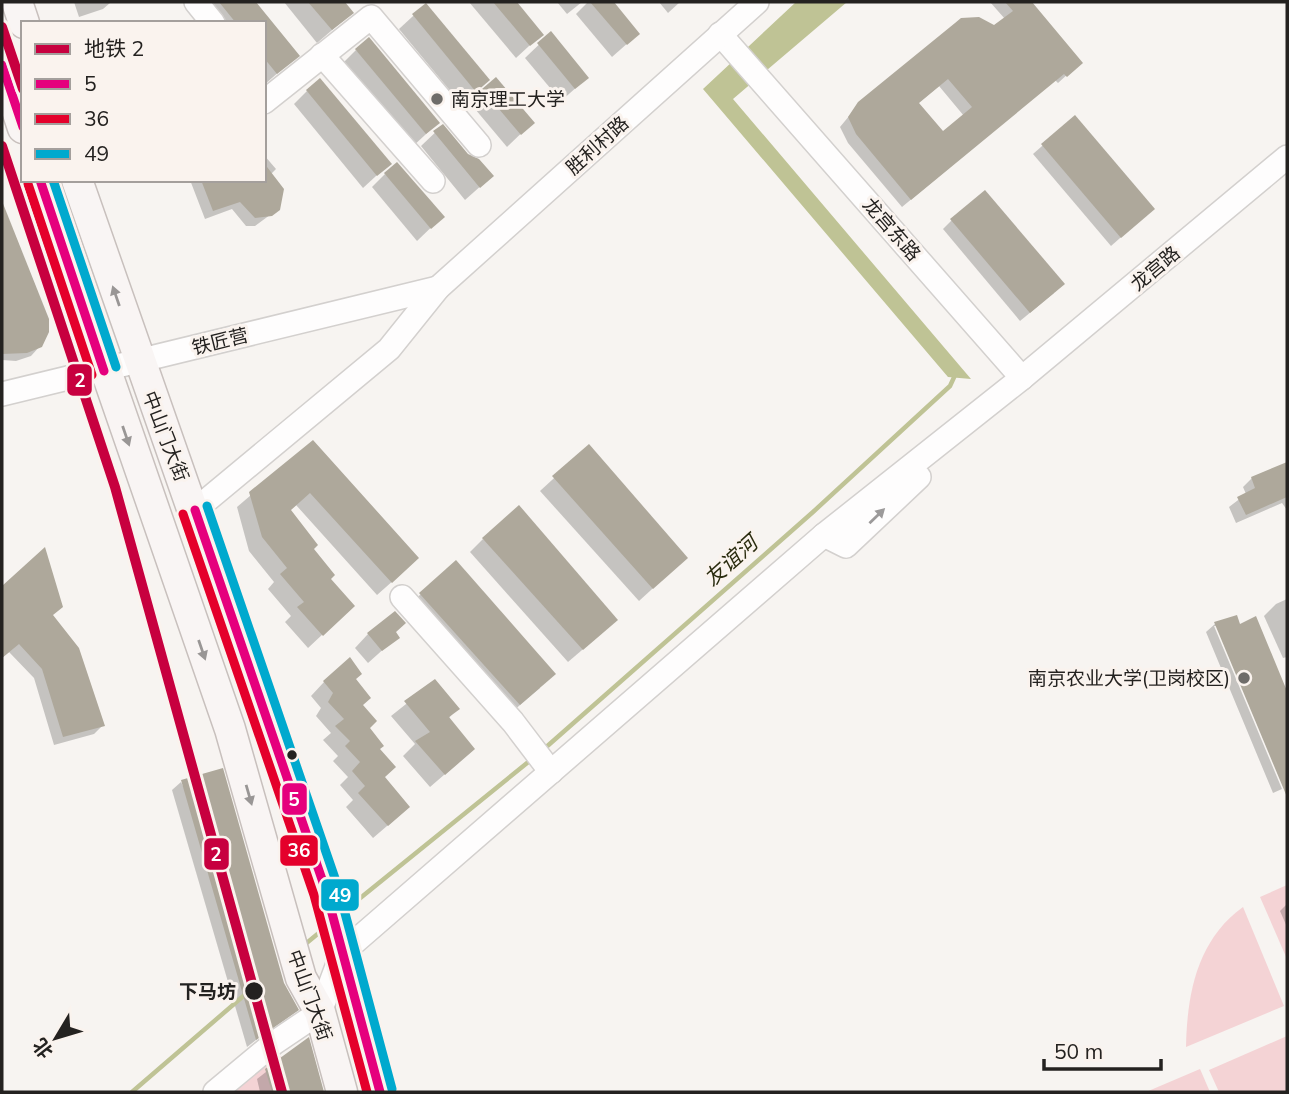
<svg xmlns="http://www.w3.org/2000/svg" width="1289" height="1094" viewBox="0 0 1289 1094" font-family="Mulish,'Noto Sans SC',sans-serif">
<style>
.green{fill:#f4d3d5}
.water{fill:#bfc395}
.shadow{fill:#0003;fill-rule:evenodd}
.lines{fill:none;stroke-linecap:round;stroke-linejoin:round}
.stream{stroke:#bfc395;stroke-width:4.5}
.building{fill:#aea89b;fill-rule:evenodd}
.minor-casing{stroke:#d3d0ce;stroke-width:26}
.major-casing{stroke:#c8c0bd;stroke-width:33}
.minor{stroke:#fefdfd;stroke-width:23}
.major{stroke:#f9f5f4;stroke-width:30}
.bus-1-casing{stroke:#faf3ee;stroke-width:14}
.bus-2-casing{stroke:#faf3ee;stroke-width:14}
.bus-3-casing{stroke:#faf3ee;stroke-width:14}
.bus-1{stroke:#e5007d;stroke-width:9}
.bus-2{stroke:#e4002b;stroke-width:9}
.bus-3{stroke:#00a9ce;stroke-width:9}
.metro-1-casing{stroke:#faf3ee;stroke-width:16}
.metro-1{stroke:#c7003f;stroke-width:10}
.oneway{fill:#999695}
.oneway2{fill:#9c9a9a}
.poi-dot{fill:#6e6c69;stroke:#faf3ee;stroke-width:2.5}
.bus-dot{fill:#242220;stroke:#faf3ee;stroke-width:2.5}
.labels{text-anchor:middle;stroke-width:6;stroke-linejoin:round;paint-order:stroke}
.poi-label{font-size:19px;fill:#242220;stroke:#faf3ee;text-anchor:start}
.street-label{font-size:19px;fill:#242220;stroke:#faf3ee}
.stop-label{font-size:19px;font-weight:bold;fill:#242220;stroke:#faf3ee;text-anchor:end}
.water-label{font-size:21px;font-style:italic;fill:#2a2c0f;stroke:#faf3ee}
.line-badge{stroke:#faf3ee;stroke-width:2.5}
.badge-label{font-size:19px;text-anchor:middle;font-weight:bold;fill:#fff}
</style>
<rect width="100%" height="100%" fill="#f7f4f1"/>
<g class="green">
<path d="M1287 885V959L1260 897Z"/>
<path d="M1243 907 1284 1006 1186 1047C1187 994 1197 940 1243 907Z"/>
<path d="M1287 1036V1092H1219L1209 1070Z"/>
<path d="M281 1056 292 1092H229L253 1071Z"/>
<path d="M1200 1069 1210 1092H1146Z"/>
</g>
<path class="water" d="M796 2H847L733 99 971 379 948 377 703 89Z"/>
<g class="shadow">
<path d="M74 2H110V3L103 9 79 17Z"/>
<path d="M193 2H252L297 56 264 85V23H211Z"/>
<path d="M284 2H343L352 13 317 43Z"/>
<path d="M469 2H515L542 34 516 58Z"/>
<path d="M557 2H582L567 14Z"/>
<path d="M588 2H612L638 34 612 57 576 14Z"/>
<path d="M659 2H680L668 13Z"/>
<path d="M990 2H1030L1080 63 1058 83 1055 80 902 207 848 143 840 127 859 104 1005 19ZM939 86 964 116 943 134 917 104Z"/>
<path d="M425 5 487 80 461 104 399 29Z"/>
<path d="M550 34 587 78 561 101 525 58Z"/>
<path d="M356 50 438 123 412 147 343 63Z"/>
<path d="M484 90 532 123 507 147 470 103Z"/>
<path d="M307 91 389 164 363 188 294 104Z"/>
<path d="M1075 117 1144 217 1111 246 1033 154Z"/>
<path d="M442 126 467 155 492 176 465 200 421 146Z"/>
<path d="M264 155 276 169 271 174 283 190 278 209 255 226H246L232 209 205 219 190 180H264Z"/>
<path d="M385 174 442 217 417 241 372 187Z"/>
<path d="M3 208 40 346 31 356 16 361 2 360Z"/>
<path d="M952 220 1054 293 1020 321 943 229Z"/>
<path d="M313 442 403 572 377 595 296 505 289 511 329 579 339 619 308 648 285 622 291 616 268 589 274 582 249 551 237 507Z"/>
<path d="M589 446 686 558 639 601 540 491Z"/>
<path d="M1287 464V510L1282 503 1236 523 1229 507 1246 494 1243 487 1252 478Z"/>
<path d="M483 539 602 633 568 662 470 552Z"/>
<path d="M44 550 52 616 103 725 94 734 54 745 34 678 9 652 2 658V588Z"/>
<path d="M421 594 540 688 506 717 407 607Z"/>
<path d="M1287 599V657L1283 658 1264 616 1276 604Z"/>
<path d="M1236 617 1239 626 1255 618 1287 695 1285 788 1217 626H1214L1282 789 1273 793 1206 632 1215 624Z"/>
<path d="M394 633 397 637 368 663 355 648 368 634Z"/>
<path d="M354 680 368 727 378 750 394 820 373 838 346 807 353 800 340 785 348 777 333 761 338 756 323 740 331 733 316 716 321 708 311 696 324 682Z"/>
<path d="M435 681 457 709 448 719 459 762 430 787 403 756 415 744 391 716Z"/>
<path d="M181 782 296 1009 247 1047 172 790Z"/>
<path d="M1287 904V927L1280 911Z"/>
<path d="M308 1039 322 1092H260L257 1079Z"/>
</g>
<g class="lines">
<g class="stream">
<path d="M544 749 813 512 950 386 956 373"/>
<path d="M343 912 532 759"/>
<path d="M303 946 326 927"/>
<path d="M132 1092 248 992"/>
</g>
</g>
<g class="building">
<path d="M219 2H256L300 56 277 74 264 58V23H236Z"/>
<path d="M308 2H345L354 13 332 30Z"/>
<path d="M493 2H517L544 35 530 46Z"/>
<path d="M590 2H614L640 34 627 45Z"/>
<path d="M1005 2H1032L1083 63 1067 77 1064 74 911 200 856 134 848 117 858 102 955 23 961 18 979 17 994 25 1013 11ZM948 79 972 107 943 131 919 103Z"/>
<path d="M426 3 490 80 476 92 412 14Z"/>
<path d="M551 31 589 78 575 89 537 43Z"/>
<path d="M369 37 440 123 426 134 355 49Z"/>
<path d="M496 77 535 123 521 135 482 89Z"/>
<path d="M320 78 392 164 377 176 306 90Z"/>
<path d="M1075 115 1155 209 1121 238 1041 144Z"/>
<path d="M443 124 468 154 479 159 494 176 480 188 433 131Z"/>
<path d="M397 162 445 217 431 229 384 173Z"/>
<path d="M264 163 284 189 280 210 272 216 255 218 240 202 213 211 201 180H264Z"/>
<path d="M985 190 1065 284 1030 313 950 219Z"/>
<path d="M2 201 49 319V332L42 347 27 353 2 354Z"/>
<path d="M313 440 419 558 392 583 310 493 291 510 318 545 314 549 335 575 331 579 355 606 323 636 297 607 304 602 280 574 287 568 262 537 249 492Z"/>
<path d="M589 444 688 558 653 589 552 476Z"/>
<path d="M1287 462V497L1246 515 1237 497 1255 488 1251 477Z"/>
<path d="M519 505 618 620 583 650 482 538Z"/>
<path d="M45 547 63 607 53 615 79 648 105 726 63 737 42 669 19 644 2 658V586Z"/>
<path d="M456 560 556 674 520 705 419 593Z"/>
<path d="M395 611 406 623 396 632 400 638 382 651 367 633Z"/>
<path d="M1237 615 1240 624 1256 616 1287 691V797L1214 622Z"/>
<path d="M350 657 362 674 356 679 371 698 363 705 377 721 370 728 384 746 380 749 396 767 385 777 410 807 388 826 358 793 365 786 352 771 360 762 345 746 350 741 335 726 344 719 328 702 333 693 323 681Z"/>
<path d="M435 679 460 709 449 717 475 749 445 775 415 741 430 732 404 701Z"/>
<path d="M223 768 284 983 299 1010 256 1040 181 780Z"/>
<path d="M309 1037 324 1092H272L265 1069Z"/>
</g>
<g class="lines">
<defs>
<g id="minor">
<path d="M196 2 213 23"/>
<path d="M720 34 1022 378"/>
<path d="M322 55 433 181"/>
<path d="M264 102 371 17 479 145"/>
<path d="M2 394 438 288"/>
<path d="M195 510 389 349 438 288 757 2"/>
<path d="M824 535 846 546 919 477"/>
<path d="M402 597 513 722 551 772"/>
<path d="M215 1092 274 1043 320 1012 342 953 824 535 1022 378 1287 157"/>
</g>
<g id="major">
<path d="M17 2 24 23"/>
<path d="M2 65 23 128"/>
<path d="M40 180 230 729 301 978 320 1012 342 1092"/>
<path d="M77 180 326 891 380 1092"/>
</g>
</defs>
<use href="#minor" class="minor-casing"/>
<use href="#major" class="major-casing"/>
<use href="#minor" class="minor"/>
<use href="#major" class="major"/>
<defs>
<g id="bus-1">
<path d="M2 65 23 127"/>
<path d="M40 180 104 371"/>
<path d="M195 510 326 891 380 1092"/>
</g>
<g id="bus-2">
<path d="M28 184 92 375"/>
<path d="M183 514 314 895 367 1092"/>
</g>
<g id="bus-3">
<path d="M53 180 116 367"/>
<path d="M207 506 338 887 392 1089"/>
</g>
</defs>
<use href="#bus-1" class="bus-1-casing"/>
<use href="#bus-2" class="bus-2-casing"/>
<use href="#bus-3" class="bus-3-casing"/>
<use href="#bus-1" class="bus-1"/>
<use href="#bus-2" class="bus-2"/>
<use href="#bus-3" class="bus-3"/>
<defs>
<g id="metro-1">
<path d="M2 27 23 89"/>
<path d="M2 146 115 487 282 1092"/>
</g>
</defs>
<use href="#metro-1" class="metro-1-casing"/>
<use href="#metro-1" class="metro-1"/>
</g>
<defs><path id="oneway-solid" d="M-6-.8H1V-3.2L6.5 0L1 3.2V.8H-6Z" transform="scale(1.75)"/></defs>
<g class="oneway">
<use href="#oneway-solid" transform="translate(116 296) rotate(-109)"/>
<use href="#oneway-solid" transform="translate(126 436) rotate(71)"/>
<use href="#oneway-solid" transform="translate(202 650) rotate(71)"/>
<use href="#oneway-solid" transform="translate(249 795) rotate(74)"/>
</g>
<use class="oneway2" href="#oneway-solid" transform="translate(877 516) rotate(-44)"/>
<g class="poi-dot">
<circle cx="437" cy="99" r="7"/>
<circle cx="1244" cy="678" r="7"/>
</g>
<g class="bus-dot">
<circle cx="292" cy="755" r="6"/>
<circle cx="254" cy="991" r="10"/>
</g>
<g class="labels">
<g class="poi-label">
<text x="451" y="106">南京理工大学</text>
<text x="1230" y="685" text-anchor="end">南京农业大学(卫岗校区)</text>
</g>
<g class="street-label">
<text transform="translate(597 145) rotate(-42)" y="7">胜利村路</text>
<text transform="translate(892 229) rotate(49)" y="7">龙宫东路</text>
<text transform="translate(1155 268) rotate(-40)" y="7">龙宫路</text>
<text transform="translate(220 341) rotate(-14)" y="7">铁匠营</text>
<text transform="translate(166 436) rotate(69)" y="7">中山门大街</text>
<text transform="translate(310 995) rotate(70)" y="7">中山门大街</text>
</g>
<g class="stop-label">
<text x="236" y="998">下马坊</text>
</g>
<g class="water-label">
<text transform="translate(731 561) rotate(-42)" y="7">友谊河</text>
</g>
</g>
<g class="line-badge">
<rect x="66" y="363" width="27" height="34" rx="7" fill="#c7003f"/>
<rect x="281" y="782" width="27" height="34" rx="7" fill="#e5007d"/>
<rect x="279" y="834" width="40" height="33" rx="7" fill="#e4002b"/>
<rect x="203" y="837" width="27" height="34" rx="7" fill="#c7003f"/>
<rect x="320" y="878" width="40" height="34" rx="7" fill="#00a9ce"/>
</g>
<g class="badge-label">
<text x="80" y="387">2</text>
<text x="294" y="806">5</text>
<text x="299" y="857">36</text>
<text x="216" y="861">2</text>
<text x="340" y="902">49</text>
</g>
<rect width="1289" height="1094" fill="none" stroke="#242220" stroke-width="7"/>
<rect x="21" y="21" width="245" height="161" fill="#faf3ee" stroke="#a49f9c" stroke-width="2"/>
<rect x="35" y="44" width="35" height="10" fill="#c7003f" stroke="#a49f9c" stroke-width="2"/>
<text x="84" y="56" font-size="21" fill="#242220">地铁 2</text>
<rect x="35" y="79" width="35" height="10" fill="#e5007d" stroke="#a49f9c" stroke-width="2"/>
<text x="84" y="91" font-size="21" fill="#242220">5</text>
<rect x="35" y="114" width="35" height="10" fill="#e4002b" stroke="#a49f9c" stroke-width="2"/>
<text x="84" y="126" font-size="21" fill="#242220">36</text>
<rect x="35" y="149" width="35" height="10" fill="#00a9ce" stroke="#a49f9c" stroke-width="2"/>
<text x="84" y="161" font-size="21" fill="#242220">49</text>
<g transform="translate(56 1038) rotate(232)" stroke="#faf3ee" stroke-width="5" paint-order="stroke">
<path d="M0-5L12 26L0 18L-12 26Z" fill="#242220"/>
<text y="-10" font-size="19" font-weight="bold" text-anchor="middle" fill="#242220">北</text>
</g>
<path d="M1044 1059v10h117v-10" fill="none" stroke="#242220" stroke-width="3.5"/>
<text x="1054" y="1059" font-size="21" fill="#242220" stroke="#faf3ee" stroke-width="5" paint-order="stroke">50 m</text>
</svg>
